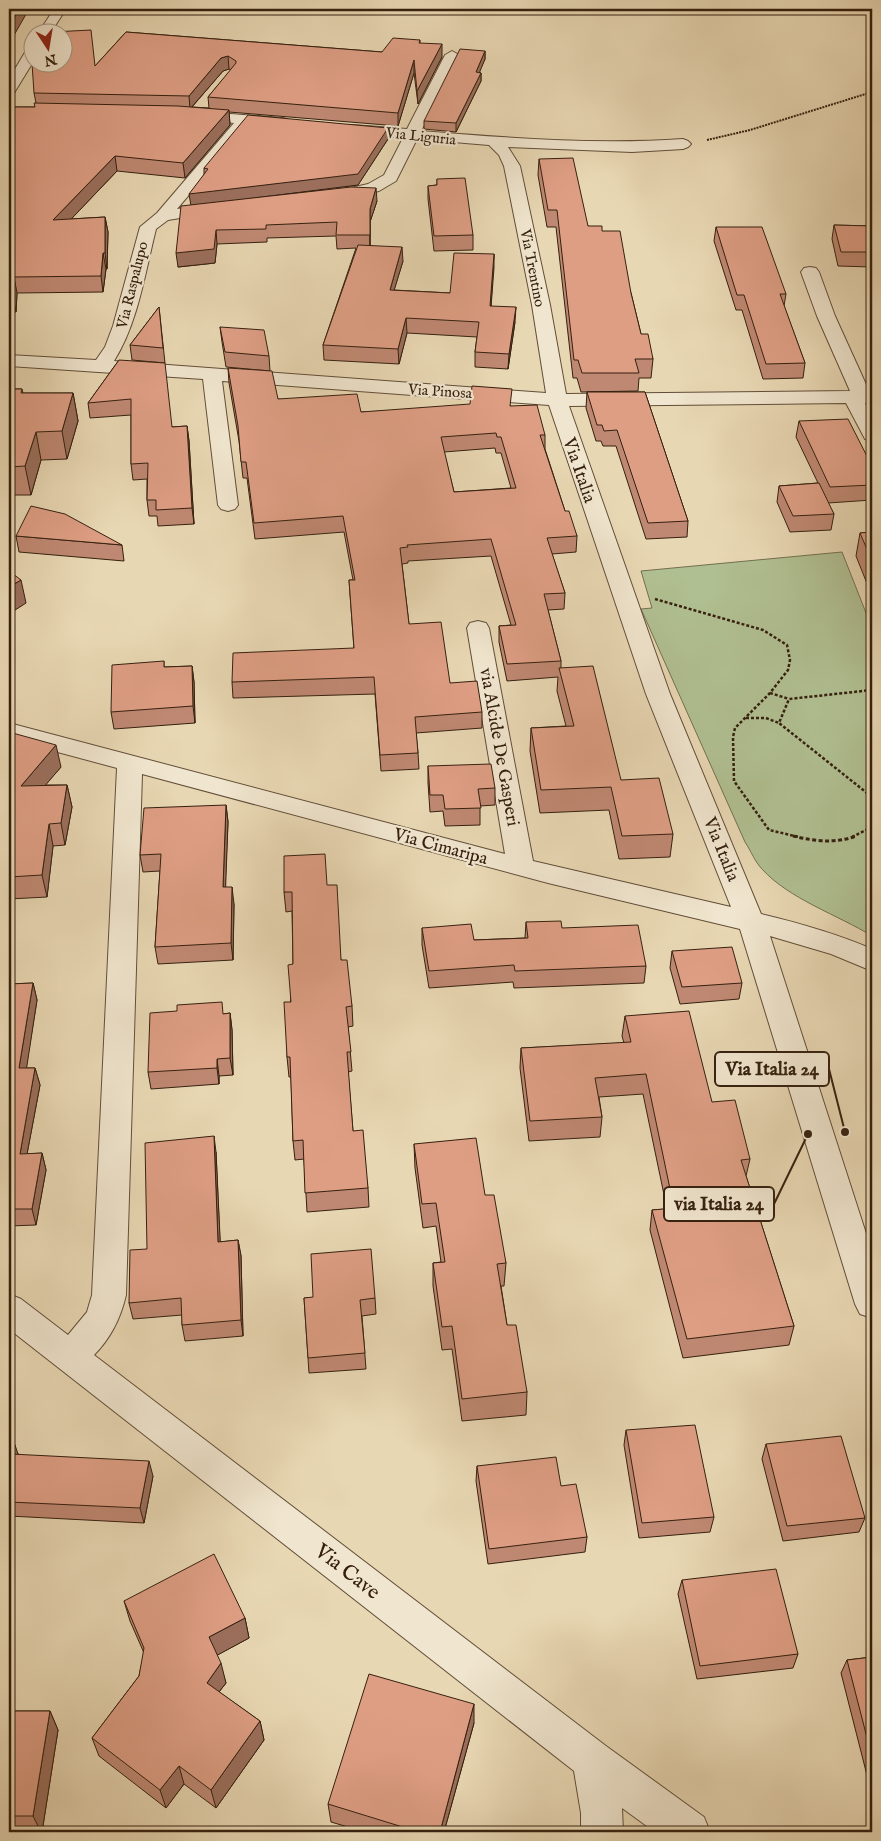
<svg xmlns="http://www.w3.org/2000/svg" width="881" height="1841" viewBox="0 0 881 1841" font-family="'IM FELL English',serif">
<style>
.green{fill:#b0bf91;stroke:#727050}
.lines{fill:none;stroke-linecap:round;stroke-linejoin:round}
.street-casing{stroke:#624e38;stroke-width:2}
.path-far2{stroke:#35200f;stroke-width:2;stroke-dasharray:2 1;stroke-linecap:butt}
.path-far1{stroke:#35200f;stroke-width:2.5;stroke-dasharray:3 2;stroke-linecap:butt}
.path{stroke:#35200f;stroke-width:3;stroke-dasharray:4 2.5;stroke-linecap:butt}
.street{fill:#f0e5ce;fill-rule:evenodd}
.wall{fill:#bf8872;stroke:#35200f;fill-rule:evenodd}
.shaded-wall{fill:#9b6f5c;stroke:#35200f}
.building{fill:#de9e84;stroke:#35200f;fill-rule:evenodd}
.labels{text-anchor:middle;stroke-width:4.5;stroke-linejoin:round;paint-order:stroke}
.far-street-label{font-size:15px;fill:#35200f;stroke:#f0e5ce}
.street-label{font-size:18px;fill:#35200f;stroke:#f0e5ce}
.near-street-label{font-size:21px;fill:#35200f;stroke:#f0e5ce}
.leader{fill:none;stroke:#35200f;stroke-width:2}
.callout-dot{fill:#35200f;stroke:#f0e5ce;stroke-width:2}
.callout{fill:#f0e5ce;stroke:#35200f;stroke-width:2}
.callout-label{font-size:19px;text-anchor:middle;font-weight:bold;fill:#35200f}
</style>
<rect width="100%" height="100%" fill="#e8d7b3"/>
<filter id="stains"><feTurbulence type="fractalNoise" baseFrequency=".004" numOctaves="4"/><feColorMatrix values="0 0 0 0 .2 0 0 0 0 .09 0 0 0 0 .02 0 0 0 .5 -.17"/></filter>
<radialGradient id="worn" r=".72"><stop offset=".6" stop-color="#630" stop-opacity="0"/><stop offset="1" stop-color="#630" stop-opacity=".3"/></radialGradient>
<path class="green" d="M842 552 872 628V936C838 915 789 899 762 869 755 862 751 851 745 842L641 609 652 608 641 571Z"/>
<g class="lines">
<defs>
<g id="street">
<path d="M54 9H66L51 32H39Z"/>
<path d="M32 48 33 62 14 93 9 94V79L27 49Z"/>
<path d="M452 51 459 55 421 131C509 138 595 145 683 139L688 141 691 144 688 147 683 149 632 152 508 147 520 166 550 305 566 394 850 391 817 316 801 272 804 268 810 267 816 268 819 272 835 316 869 391H872V403H865L872 417V441L865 439 846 403 569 406 670 694 761 914C799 923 837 934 872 949V971L831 954 770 936 872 1252V1318L860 1314 855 1304 740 929 548 883 142 774 126 1295C121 1317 111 1338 94 1355L606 1746 704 1817 710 1832H655L622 1808 623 1832H581V1813L574 1771 9 1329V1294L21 1299 68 1335 87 1312 92 1295 117 768 9 739V723L505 854 467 628 470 623 478 621 486 623 489 628 533 861 731 907 646 694 549 405 222 381 238 505 235 509 228 511 221 509 218 505 203 379 9 366V355L96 360 105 347 113 326 140 227 157 213 234 123 188 118 186 115 188 112 193 111 282 118 287 119 289 122 287 125 282 126 249 124 177 209 217 203 223 205 225 208 223 211 168 220 156 229C145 273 138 323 114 361L546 393 532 305 504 166 499 155 489 145 417 139 396 181 379 191 339 200 333 198 331 195 333 192 368 184 384 175 403 138 352 133 347 132 345 129 347 126 352 125 407 129 445 55Z"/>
</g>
</defs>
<use href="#street" class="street-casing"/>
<path class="path-far2" d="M707 140 750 130 872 92"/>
<g class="path-far1">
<path d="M655 599 763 630 787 645 790 660 788 670 770 693 735 728 733 737 734 781 769 830 799 837"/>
<path d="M872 690 789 699 779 723 872 797"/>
<path d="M770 693 789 699"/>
<path d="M746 718H766L779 723"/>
<path d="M852 837 872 827"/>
</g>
<path class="path" d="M793 836C814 841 835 844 856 836"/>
<use href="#street" class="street"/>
</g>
<g class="wall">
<path d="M126 32 382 52 420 40V43L442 57 418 104 414 73 398 126 229 112 230 125 185 178 117 171 71 219 105 217 108 232 107 269H106L103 292 17 293 16 312 9 313V107H35L36 103 34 93 95 66ZM229 69 231 70 208 97 209 108 192 107 223 71Z"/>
<path d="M485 51V59L479 72 481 73V81L456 132 424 129V121Z"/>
<path d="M388 128V139L358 185 229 201H377L370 222V245L403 261 394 290 450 293 494 254 491 306 515 322 508 369 475 367V352L477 337 407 333 399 364 324 360 323 345 356 248 337 249 336 236 267 238V242L217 244 215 263 178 267 204 174V168Z"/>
<path d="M539 159 588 226 602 231 631 293 641 334 653 359 651 378H639L638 391 581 392 577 378H573L556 227H547L538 175Z"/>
<path d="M437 179 473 235V250L434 251 428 199V186L437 185Z"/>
<path d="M834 225 872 226V267L838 266 832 239Z"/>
<path d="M716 227 786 294 784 306 805 363 803 378 763 379 742 310H736L714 241Z"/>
<path d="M159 307 165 363 132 360 130 345Z"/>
<path d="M220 327 269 356 270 371 226 367 222 342Z"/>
<path d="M119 360 172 427 187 426 189 441 194 524 158 526 157 516H149L147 500V479L133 480 131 464V415L90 418 88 403Z"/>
<path d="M228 368 278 399 361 412 511 406 545 435V449L565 511 577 536 576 552 552 554 565 593 564 609 548 610 561 661V668L621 780 673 834 670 857 619 859 609 810 540 813 530 751 531 728 566 726 557 691 558 677 507 681 499 642V626L511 625 491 556 408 561V563L402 564 409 624 450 683 482 712V728L416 733 418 753 419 769 381 771 375 694 233 698 232 682 354 649 349 580H353L344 532 255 539 247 478H243L239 441 229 383ZM495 448 496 453H501L511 488 454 492 444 452Z"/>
<path d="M9 389H22L23 393H73L78 421 67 459 41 460 31 495H9Z"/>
<path d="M587 392H645L688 521 687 537 646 539 616 446H603L601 441H596L586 408Z"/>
<path d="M799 421 872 466V500L828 503 834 514 831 530 790 532 777 502 779 486 818 483 796 437Z"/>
<path d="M872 532V596L856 556 860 533Z"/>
<path d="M16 536 122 545 124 561 19 552Z"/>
<path d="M164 661V667L192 666 194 682 195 723 114 729 111 712Z"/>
<path d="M9 732 61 767 45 785H67L72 807 65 845 53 846 47 897 9 899Z"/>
<path d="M428 766 495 788V805L480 806V825L445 826 443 811 430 812 428 783Z"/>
<path d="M226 805 228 822 225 887 234 904 233 960 158 964 155 947 160 871 143 872 140 855Z"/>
<path d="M327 885 341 960 352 1006 353 1026 348 1027 352 1071 348 1072 353 1131 368 1188 369 1207 307 1212 304 1159 295 1160 293 1141 291 1077H289L287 1057 293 964 292 911 286 912 284 892Z"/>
<path d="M526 922 562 928 646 966 644 983 514 988 513 982 429 988 422 945V928L474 940 525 938Z"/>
<path d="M672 951 742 983 739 999 680 1004 670 968Z"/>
<path d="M33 983 37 1000 26 1068H35L40 1085 27 1154 42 1153 46 1170 36 1225 9 1226V984Z"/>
<path d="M230 1013 232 1030 233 1075 219 1076V1084L151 1089 148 1072 224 1014Z"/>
<path d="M625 1016 712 1102 750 1159 746 1176 794 1326 789 1345 683 1358 650 1230 652 1210 667 1209 643 1094 599 1097 602 1117 600 1137 529 1141 520 1068 521 1048 624 1043 622 1036Z"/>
<path d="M414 1144 485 1195 506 1263 504 1286H501L507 1325 527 1392 526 1415 462 1421 452 1349 442 1350 433 1286V1263L441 1262 436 1226 423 1228 415 1168Z"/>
<path d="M216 1152 220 1242 238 1240 241 1256 243 1336 185 1341 182 1325V1315L133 1319 129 1303 147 1249Z"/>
<path d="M304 1298H375L376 1314 362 1316 366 1369 309 1373Z"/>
<path d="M626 1430 714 1517 710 1532 639 1538 624 1445Z"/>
<path d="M9 1441 19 1455 153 1476 144 1523 9 1516Z"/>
<path d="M766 1444 865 1518 859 1532 783 1541 762 1459Z"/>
<path d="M477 1466 561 1486 587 1537 585 1552 488 1564 476 1481Z"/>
<path d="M682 1580 798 1654 793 1668 697 1679 678 1594Z"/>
<path d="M124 1601 245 1618 249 1638 217 1655 226 1683 219 1692 260 1721 264 1740 216 1808 184 1784 166 1808 99 1756 92 1738 139 1676 144 1653 130 1621Z"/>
<path d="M872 1657V1795L841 1673 847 1660Z"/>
<path d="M9 1711H50L58 1730 42 1832H9Z"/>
<path d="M474 1723 444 1832H365L331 1822 328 1804Z"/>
</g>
<g class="shaded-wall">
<path d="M19 9H29L9 44V27Z"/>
<path d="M442 44V57L418 104 417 91Z"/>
<path d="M485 51V59L476 81V72Z"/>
<path d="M228 56 229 69 223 71 190 109 189 96 221 58Z"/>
<path d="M414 60V73L398 126V113Z"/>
<path d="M481 73V81L456 132V123Z"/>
<path d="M229 110 230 125 185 178 183 163Z"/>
<path d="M388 128V139L358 185 191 206 189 194Z"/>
<path d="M115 156 117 171 56 235 53 220Z"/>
<path d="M376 188 377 201 370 222V248V209Z"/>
<path d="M105 217 108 232 107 269 105 253Z"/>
<path d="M216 230 217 244 215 263 178 267 176 253Z"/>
<path d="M402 247 403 261 390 304V290Z"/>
<path d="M103 253 106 269 103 292 101 276Z"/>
<path d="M494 254V268L490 320V306Z"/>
<path d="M14 277 17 293 16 312 13 296Z"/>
<path d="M516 307 515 322 508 369 509 354Z"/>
<path d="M406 318 407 333 399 364 398 349Z"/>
<path d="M73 393 78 421 67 459 62 431Z"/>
<path d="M187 426 189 441 194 524 192 508Z"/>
<path d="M36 432 41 460 31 495 25 466Z"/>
<path d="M21 580 26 603 9 614V587Z"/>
<path d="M192 666 194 682 195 723 193 706Z"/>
<path d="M56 745 61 767 26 808 21 786Z"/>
<path d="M67 785 72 807 65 845 61 823Z"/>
<path d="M226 805 228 822 225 904 223 887Z"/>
<path d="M49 824 53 846 47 897 42 875Z"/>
<path d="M232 887 234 904 233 960 231 943Z"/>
<path d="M33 983 37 1000 24 1085 19 1068Z"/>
<path d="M230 1013 232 1030 233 1075 230 1058Z"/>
<path d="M217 1059 219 1076V1084L217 1068Z"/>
<path d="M35 1068 40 1085 24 1170 20 1154Z"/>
<path d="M214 1136 216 1152 221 1258 218 1242Z"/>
<path d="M42 1153 46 1170 36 1225 32 1209Z"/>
<path d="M238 1240 241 1256 243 1336 241 1320Z"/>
<path d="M14 1442 19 1457 11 1454Z"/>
<path d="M149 1461 153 1476 144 1523 140 1508Z"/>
<path d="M245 1618 249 1638 214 1657 209 1637Z"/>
<path d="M221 1663 226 1683 211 1702 207 1683Z"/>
<path d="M474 1704V1723L444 1832H440Z"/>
<path d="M50 1711 58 1730 42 1832H41L33 1816Z"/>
<path d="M260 1721 264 1740 216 1808 211 1790Z"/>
<path d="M179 1766 184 1784 166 1808 160 1790Z"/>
</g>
<g class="building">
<path d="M9 9H19L9 27Z"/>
<path d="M91 30 95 66 126 32 382 52 393 38 420 40 419 43 442 44 417 91 414 60 398 113 208 97 236 63V61L228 56 221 58 189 96 34 93 30 34H32V62H62V32H52Z"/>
<path d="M460 49 485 51 476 72 481 73 456 123 424 121Z"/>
<path d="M34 103 178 106 229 110 183 163 115 156 53 220 105 217V253H103L101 276 14 277 13 296H9V107H35Z"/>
<path d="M248 115 388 128 358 174 189 194 208 169 204 168Z"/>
<path d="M573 158 588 226H602V231H620L631 293 641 334H648L653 359H635L639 373H582L578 360H574L557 210H548L539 159Z"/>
<path d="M465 178 473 235 434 236 428 186 437 185V179Z"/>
<path d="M351 187 376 188 370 209V235H336L337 222 266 225V229L216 230 214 249 176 253 181 206Z"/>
<path d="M834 225 872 226V252H841Z"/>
<path d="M716 227H762L786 294H780L805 363 766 364 744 295H737Z"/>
<path d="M358 245 402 247 390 290 450 293 454 253 494 254 490 306 516 307 509 354 475 352 479 322 406 318 398 349 323 345Z"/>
<path d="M159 307 163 348 130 345Z"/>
<path d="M220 327 264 330 269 356 225 352Z"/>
<path d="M119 360 165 363 172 427 187 426 192 508 156 510V500H147L148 463 131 464V399L88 403Z"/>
<path d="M228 368 272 371 278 399 357 394 361 412 470 404 472 386 512 389 510 406 537 405 545 435H540L565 511H569L577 536 547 538 565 593 544 594 561 661 507 664 499 626 516 625 491 539 407 545 408 547 400 548 409 624 441 622 450 683 477 681 482 712 415 717 418 753 380 755 374 677 232 682 233 653 354 648 349 580H355L343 516 254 523 246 462H241L238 426ZM496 433 497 437H501L516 488 454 492 441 437Z"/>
<path d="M9 389H22L21 393H73L62 431 36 432 25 466 9 467Z"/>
<path d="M587 392H645L688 521 648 523 617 430 604 431 602 425H597Z"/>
<path d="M848 419 872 466V485L830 487 799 421Z"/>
<path d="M819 483 834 514 793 516 779 486Z"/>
<path d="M31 506 65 514 122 545 16 536Z"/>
<path d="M872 532V561L860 533Z"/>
<path d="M9 571 21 580 9 587Z"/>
<path d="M164 661V667L192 666 193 706 111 712 112 665Z"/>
<path d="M593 666 621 780 659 778 673 834 622 836 611 787 541 790 531 728 574 726 559 668Z"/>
<path d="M9 732 56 745 21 786 67 785 61 823 49 824 42 875 9 877Z"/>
<path d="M491 764 495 788 478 789 481 808 445 809 443 795H430L428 766Z"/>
<path d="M226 805 223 887H232L231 943 155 947 161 854 140 855 144 808Z"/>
<path d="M325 854 327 885H337L341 960H347L352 1006 346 1007 351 1052H347L353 1131 363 1130 368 1188 305 1193 303 1140 293 1141 290 1057H287L284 1002H291L288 965 293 964 292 892H284V856Z"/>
<path d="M561 921 562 928 638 925 646 966 515 971 514 965 429 971 422 928 471 924 474 940 528 938 526 922Z"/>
<path d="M732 947 742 983 682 987 672 951Z"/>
<path d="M33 983 19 1068H35L20 1154 42 1153 32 1209H9V984Z"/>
<path d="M222 1002 223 1014 230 1013V1058L217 1059V1068L148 1072 150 1013 177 1011V1005Z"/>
<path d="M689 1011 712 1102 735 1100 750 1159 741 1160 794 1326 687 1339 652 1210 674 1208 646 1074 595 1078 602 1117 530 1121 521 1048 631 1042 625 1016Z"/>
<path d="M214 1136 218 1242 238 1240 241 1320 182 1325 181 1298 129 1303 130 1250 147 1249 145 1143Z"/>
<path d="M476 1138 485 1195H494L506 1263 497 1264 507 1325H516L527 1392 462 1399 452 1326 442 1327 433 1263 445 1262 436 1203 422 1204 414 1144Z"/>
<path d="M371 1249 375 1298 360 1300 365 1353 308 1358 304 1298 313 1297 311 1254Z"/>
<path d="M695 1425 714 1517 642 1523 626 1430Z"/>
<path d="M841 1436 865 1518 787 1526 766 1444Z"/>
<path d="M9 1441 14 1442 11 1454 149 1461 140 1508 9 1502Z"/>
<path d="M556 1457 561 1486 576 1484 587 1537 489 1549 477 1466Z"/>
<path d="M214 1554 245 1618 209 1637 221 1663 207 1683 260 1721 211 1790 179 1766 160 1790 92 1738 139 1676 144 1648 124 1601Z"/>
<path d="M776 1569 798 1654 700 1666 682 1580Z"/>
<path d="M872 1657V1757L847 1660Z"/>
<path d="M369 1674 474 1704 440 1832H419L328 1804Z"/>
<path d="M9 1711H50L33 1816H9Z"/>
</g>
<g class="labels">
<g class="far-street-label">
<text transform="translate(421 136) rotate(6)" y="5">Via Liguria</text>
<text transform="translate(533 268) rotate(79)" y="5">Via Trentino</text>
<text transform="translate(132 285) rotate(-76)" y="5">Via Raspalupo</text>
<text transform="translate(440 391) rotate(4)" y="5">Via Pinosa</text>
</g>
<g class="street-label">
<text transform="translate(580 470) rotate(71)" y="6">Via Italia</text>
<text transform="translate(500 747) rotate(80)" y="6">via Alcide De Gasperi</text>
<text transform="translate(441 846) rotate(15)" y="6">Via Cimaripa</text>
<text transform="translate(722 849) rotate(68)" y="6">Via Italia</text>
</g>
<g class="near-street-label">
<text transform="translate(348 1571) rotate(38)" y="7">Via Cave</text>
</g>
</g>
<path class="leader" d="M845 1132L829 1069M808 1134L774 1204"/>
<g class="callout-dot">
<circle cx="845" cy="1132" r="5"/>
<circle cx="808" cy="1134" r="5"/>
</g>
<g class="callout">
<rect x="715" y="1052" width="114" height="34" rx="5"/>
<rect x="664" y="1187" width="110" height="34" rx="5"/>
</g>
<g class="callout-label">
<text x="772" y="1075">Via Italia 24</text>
<text x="719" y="1210">via Italia 24</text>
</g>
<rect width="881" height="1841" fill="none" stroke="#e8d7b3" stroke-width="30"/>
<rect x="10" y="10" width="861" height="1821" fill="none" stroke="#35200f" stroke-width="2.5"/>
<rect x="15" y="15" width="851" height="1811" fill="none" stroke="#35200f"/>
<g transform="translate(48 48) rotate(168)"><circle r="24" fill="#f0e5ce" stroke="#a59682"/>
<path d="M0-4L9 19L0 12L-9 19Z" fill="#8f2418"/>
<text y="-8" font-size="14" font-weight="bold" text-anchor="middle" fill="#35200f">N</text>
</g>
<rect width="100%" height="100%" filter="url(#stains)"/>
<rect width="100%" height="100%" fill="url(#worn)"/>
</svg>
